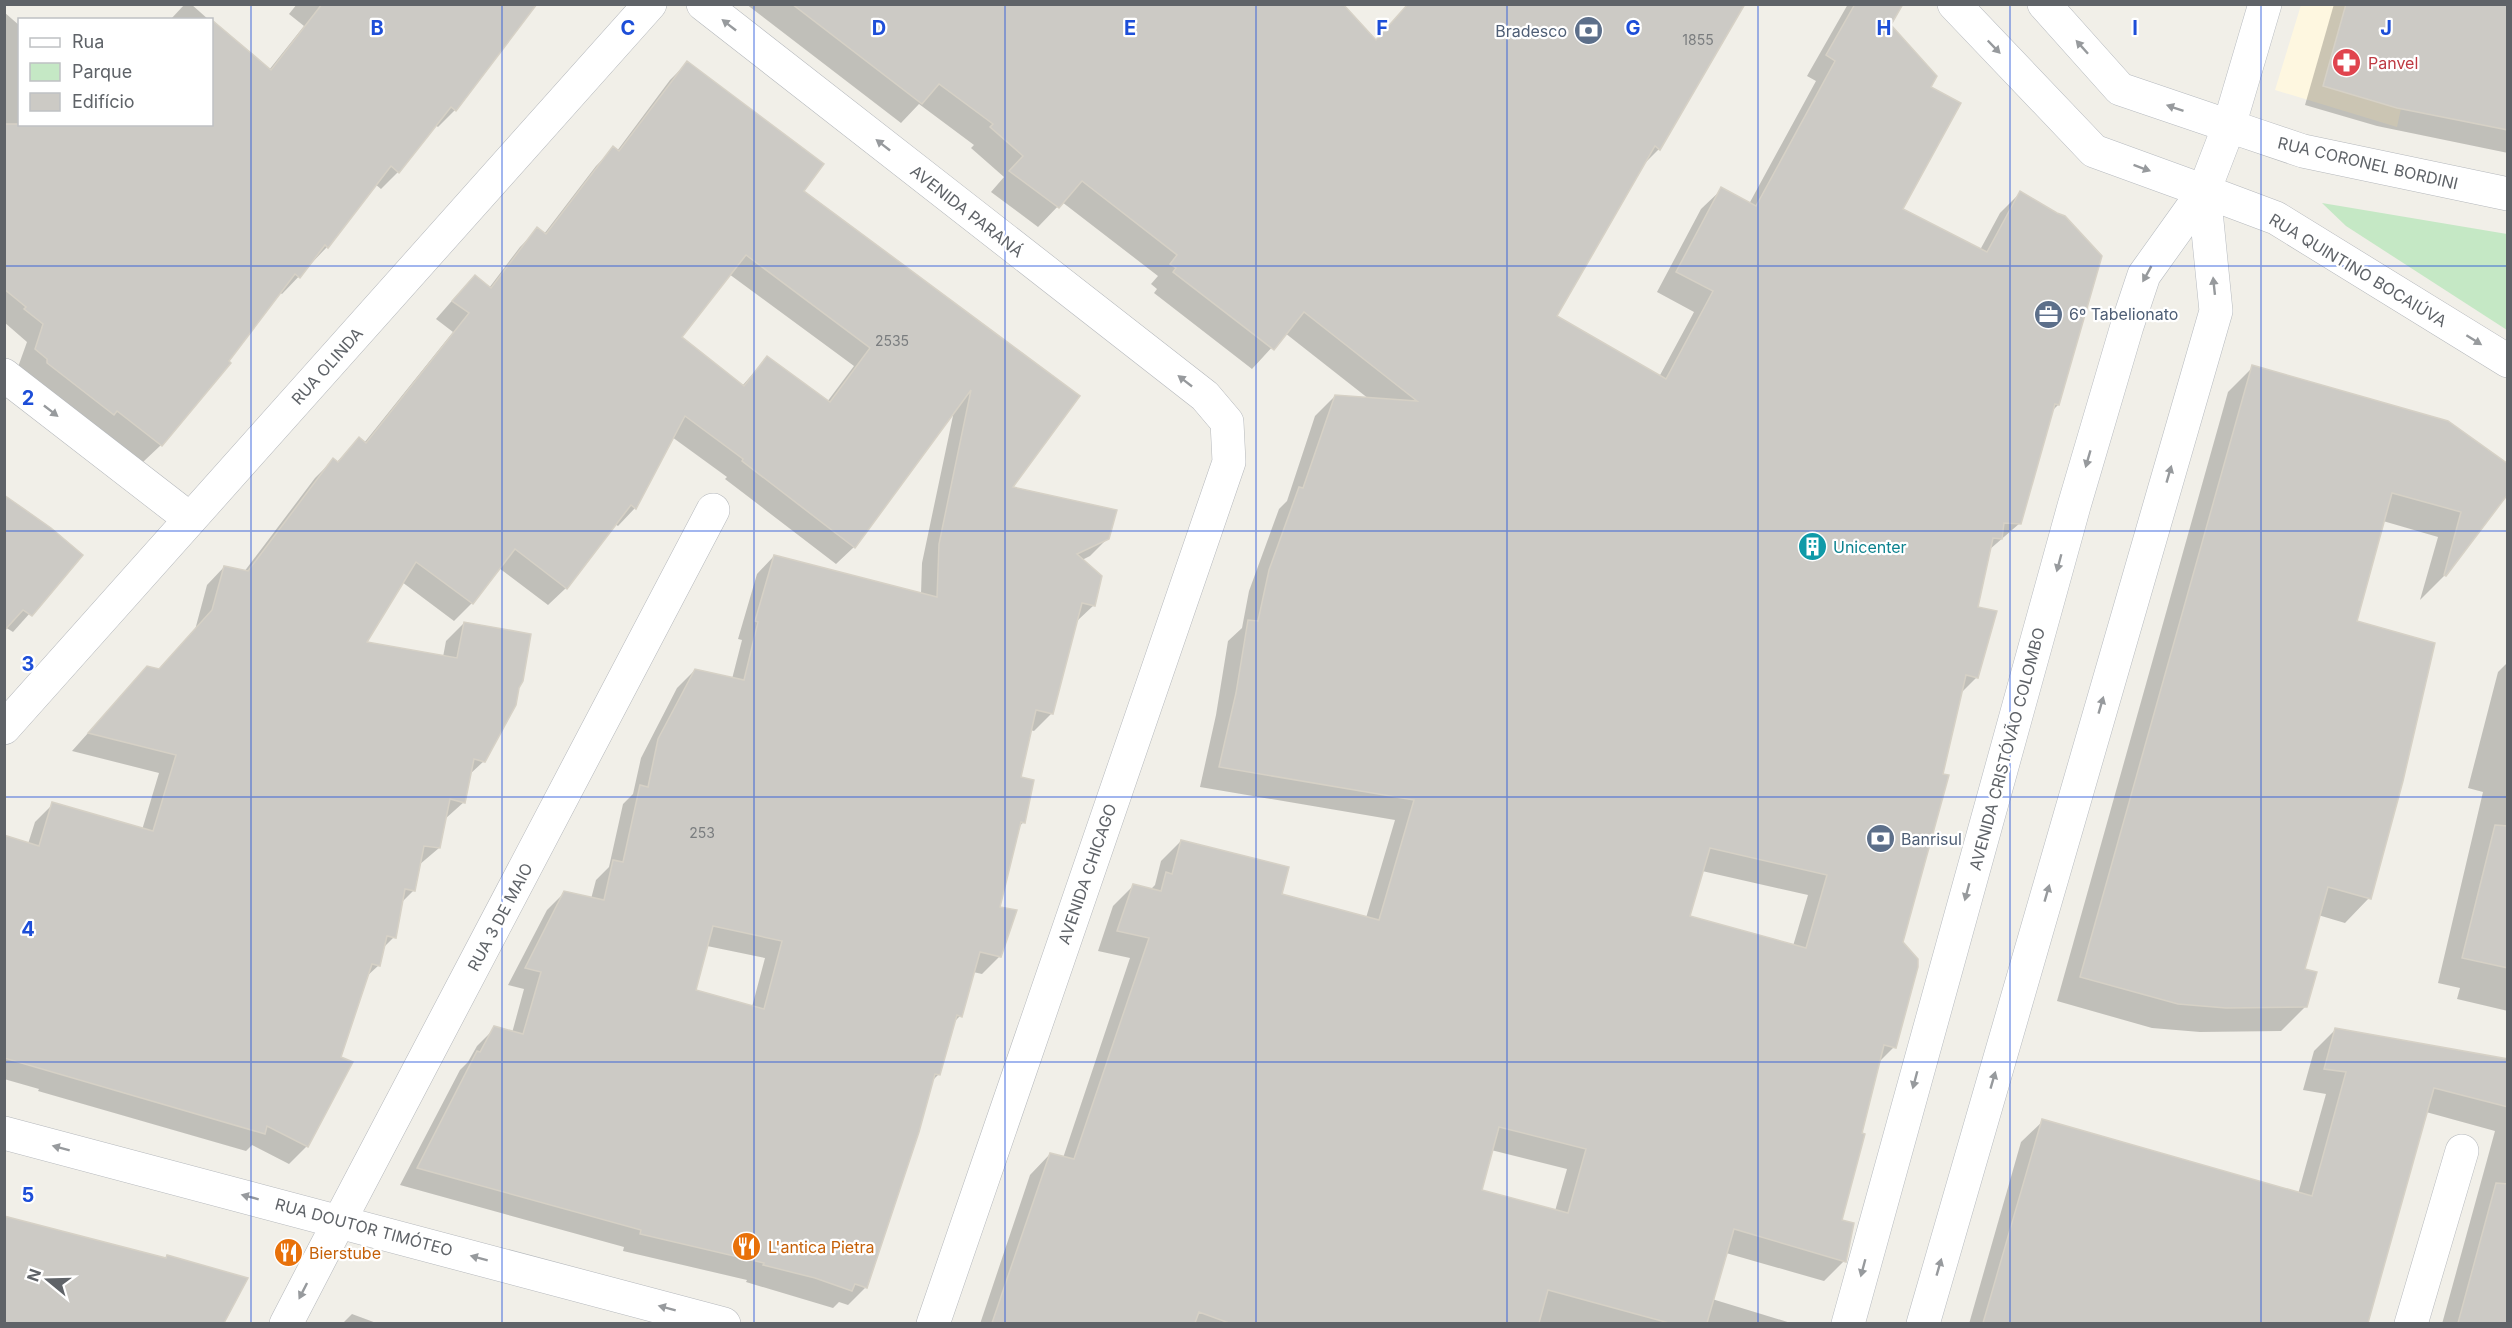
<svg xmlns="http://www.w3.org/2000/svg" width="2512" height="1328" viewBox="0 0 2512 1328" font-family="Inter,sans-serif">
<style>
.commercial{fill:#fef7e0}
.green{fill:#c5e8c5}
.shadow{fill:#0003;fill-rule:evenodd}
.building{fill:#cccac5;stroke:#d6d1c6;stroke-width:1.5;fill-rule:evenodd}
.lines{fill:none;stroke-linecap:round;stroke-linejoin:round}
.minor-casing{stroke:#b5b8bc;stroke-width:34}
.tertiary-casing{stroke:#b5b8bc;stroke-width:34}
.secondary-casing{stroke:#b6babf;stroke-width:34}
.minor{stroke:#fff;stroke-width:33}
.tertiary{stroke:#fff;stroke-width:33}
.secondary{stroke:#fff;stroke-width:33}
.oneway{fill:#979a9d}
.grid{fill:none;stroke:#1d4ed8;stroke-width:1.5;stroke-opacity:0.55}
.labels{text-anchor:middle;stroke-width:4.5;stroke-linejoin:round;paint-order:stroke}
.number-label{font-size:14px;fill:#7a7d7f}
.service-label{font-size:16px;fill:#4e5e75;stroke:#fff;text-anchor:start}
.health-label{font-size:16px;fill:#be3a42;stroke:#fff;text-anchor:start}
.street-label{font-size:16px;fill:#5f6368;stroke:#fff}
.culture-label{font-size:16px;fill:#0d838f;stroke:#fff;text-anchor:start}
.food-label{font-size:16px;fill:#c56008;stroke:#fff;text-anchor:start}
.grid-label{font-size:20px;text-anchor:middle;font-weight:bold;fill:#1d4ed8;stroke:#fff;stroke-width:4.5;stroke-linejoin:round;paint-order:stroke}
</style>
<rect width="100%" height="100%" fill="#f1efe8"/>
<path class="commercial" d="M2301 5H2423L2397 127 2275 90Z"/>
<path class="green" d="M2322 203 2507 234V330L2346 226Z"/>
<g class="shadow">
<path d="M185 4H191L209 20H170Z"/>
<path d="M297 4H537L455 110 438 127 435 125 398 172 381 189 375 184 327 247 282 294 279 292 161 445 143 462 99 428 96 431 18 367 27 342 4 322V12L20 26V124H212V22L269 70 304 26 289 14Z"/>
<path d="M746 4H1338L1375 41 1743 4 1659 149 1642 166 1555 317 1659 377 1694 312 1657 292 1701 209 1722 189 1749 204 1816 81 1807 76 1848 4H1895L1890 26 1929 87 1901 209 1980 250 2000 213 2020 193 2058 405 2051 412 2020 523 1989 550 1976 608 1977 677 1960 694 1901 942 1894 1047 1878 1063 1840 1221 1844 1261 1824 1281 1726 1253 1712 1299 1794 1324H980L1030 1175 1050 1154 1063 1158 1130 958 1098 951 1113 906 1133 886 1150 890 1155 885 1161 861 1181 841 1280 895 1366 918 1395 820 1200 787 1216 715 1228 641 1242 628 1249 591 1279 509 1287 501 1315 416 1335 396 1369 399 1285 333 1252 369 1154 293 1157 289 1151 284 1158 276 1062 202 1038 227 991 192 1004 177 971 148 974 145 919 104 901 123ZM1702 871 1808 895 1793 946 1688 917ZM1491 1150 1567 1169 1555 1211 1480 1191Z"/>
<path d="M2334 4H2508V153L2377 126 2305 105Z"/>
<path d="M687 63 802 191 1078 396 1011 488 1108 538 1090 556 1082 560 1094 605 1076 622 1052 713 1034 731 1030 730 1019 779 1024 822 1017 828 998 908 1000 956 982 974 973 972 960 1016 953 1023 939 1074 931 1082 866 1287 848 1305 839 1302 833 1308 746 1282 747 1280 623 1251 624 1247 400 1185 460 1070 468 1062 477 1046 495 1028 512 1033 524 989 508 985 547 910 564 893 591 899 596 880 609 867 623 804 633 794 641 758 677 688 695 670 732 679 742 640 738 639 757 574 774 556 921 594 922 563 954 411 854 547 836 564 725 479 727 477 672 437 635 508 618 526 615 524 566 588 548 605 499 568 472 603 454 621 402 582 365 643 443 657 446 641 464 623 484 761 469 775 464 802 445 819 439 848 419 865 414 890 401 903 394 937 383 948 379 965 365 978 339 1058 350 1063 307 1146 289 1164 252 1145 246 1151 38 1091 39 1089 4 1079V839L28 844 35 822 53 804 142 830 159 773 72 751 130 686 158 670 195 630 207 585 224 567 244 572 315 478 333 460 336 463 359 439 364 443 453 332 436 319 457 295 489 288 520 247 538 229 544 234 596 166 614 148 617 151 670 80ZM729 274 854 366 827 402 767 358 742 386 680 338ZM707 946 765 958 752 1007 694 991Z"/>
<path d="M2253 367 2508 466 2445 575 2420 600 2438 537 2383 521 2355 622 2369 898 2345 923 2318 915 2303 970 2306 1006 2281 1031 2200 1032 2152 1028 2057 1001 2228 392Z"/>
<path d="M4 497 81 556 13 632 5 627Z"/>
<path d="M2508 662V1011L2457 999 2460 988 2438 983 2483 792 2468 788 2498 672Z"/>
<path d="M2335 1030 2508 1061V1324H2442L2495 1131 2426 1112 2367 1324H1969L2021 1142 2043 1121 2298 1194 2326 1094 2303 1090 2314 1051Z"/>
<path d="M4 1217 245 1279 222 1324H4Z"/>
<path d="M352 1314 379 1324H342Z"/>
</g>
<g class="building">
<path d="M322 4H537L456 111 451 107 399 173 391 166 328 248 325 245 300 278 295 274 229 361 231 363 162 446 117 411 114 415 47 363V359L35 349 43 324 24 309 26 307 4 289V124H212V20L271 70Z"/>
<path d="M792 4H1343L1376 40 1408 4H1745L1660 150 1655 146 1557 316 1666 379 1713 291 1676 272 1721 187 1756 206 1835 61 1826 55 1855 4H1903L1891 25 1937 76 1931 87 1961 103 1903 209 1987 252 2020 191 2057 213 2065 216 2102 256 2059 405 2055 404 2021 524 2004 523 2002 539 1993 538 1978 607 1997 611 1978 678 1966 675 1943 774 1949 775 1903 942 1918 959V967L1896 1048 1884 1045 1862 1133 1865 1134 1842 1220 1854 1223 1846 1262 1734 1229 1707 1323H1669L1548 1290 1539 1323H1229L1199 1312 1195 1323H992L1050 1153 1074 1159 1149 938 1117 931 1133 884 1161 891 1166 872 1172 874 1181 840 1289 867 1282 894 1379 920 1414 800 1219 767 1236 693 1248 620 1258 621 1269 570 1299 487 1303 488 1335 395 1417 401 1304 312 1274 350 1173 272 1176 268 1170 264 1177 255 1082 181 1059 208 1009 171 1023 156 990 127 993 124 939 84 922 104ZM1710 848 1827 875 1806 948 1690 916ZM1499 1127 1586 1149 1568 1213 1482 1190Z"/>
<path d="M2346 4H2508V130L2397 108 2323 86Z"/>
<path d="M687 61 824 164 804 191 1080 396 1013 487 1117 510 1109 539 1077 554 1102 576 1095 606 1082 603 1053 714 1036 710 1021 777 1034 780 1025 823 1021 822 1000 907 1017 910 1001 957 980 952 962 1017 957 1015 940 1075 935 1074 919 1132 867 1288 855 1284 852 1291 815 1278 763 1265 764 1263 640 1234 641 1230 417 1168 477 1051 480 1052 494 1026 523 1034 541 972 525 968 564 891 604 900 613 860 623 862 640 785 648 787 658 739 695 669 744 680 758 622 755 621 774 555 937 597 939 544 971 390 855 548 742 461 743 459 685 416 636 509 631 505 567 589 515 549 473 604 416 562 367 642 457 658 464 622 531 634 523 681 519 688 516 705 485 762 474 759 465 803 450 799 440 848 424 846 415 891 405 889 396 938 387 936 380 966 372 964 341 1057 353 1062 308 1147 267 1126 265 1134 4 1058V835L39 846 52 802 153 831 176 755 88 733 147 666 159 669 212 610 224 566 248 571 333 458 338 462 359 437 366 443 469 313 452 301 475 275 491 288 537 227 546 234 613 146 619 151ZM746 255 870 348 830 402 767 356 744 386 682 337ZM713 926 782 941 764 1009 696 990Z"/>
<path d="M2252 365 2448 421 2508 464V494L2446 576 2444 575 2461 512 2392 493 2357 621 2435 643 2403 781 2371 899 2328 887 2305 969 2317 972 2307 1007 2226 1008 2178 1004 2080 977Z"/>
<path d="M4 495 51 528 83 555 32 616 23 610 4 631Z"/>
<path d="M2495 825 2508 826V968L2462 958Z"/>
<path d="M2335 1028 2508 1059V1107L2434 1088 2368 1323H1983L2042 1119 2312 1196 2346 1072 2324 1069Z"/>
<path d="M2496 1183 2508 1184V1323H2458Z"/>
<path d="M4 1216 166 1258 167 1255 248 1278 224 1323H4Z"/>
</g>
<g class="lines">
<defs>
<g id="minor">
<path d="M703 4 1205 396 1227 422 1229 462 933 1324"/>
<path d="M4 375 190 519"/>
<path d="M4 728 650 4"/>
<path d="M340 1220 713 510"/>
<path d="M2411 1324 2462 1151"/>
</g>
<g id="tertiary">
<path d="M2229 126 2303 151 2508 194"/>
<path d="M2204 191 2276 218 2508 361"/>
<path d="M4 1133 724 1324"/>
<path d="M286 1324 340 1220"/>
</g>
<g id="secondary">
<path d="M1954 4 2094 151 2204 191"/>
<path d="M2044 4 2120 89 2229 126"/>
<path d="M1848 1324 2074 506 2127 326 2144 275 2204 191 2229 126 2265 4"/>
<path d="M1923 1324 2216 311 2204 191"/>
</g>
</defs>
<use href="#minor" class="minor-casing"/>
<use href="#tertiary" class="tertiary-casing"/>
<use href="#secondary" class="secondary-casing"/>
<use href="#minor" class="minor"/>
<use href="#tertiary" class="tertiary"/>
<use href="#secondary" class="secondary"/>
</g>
<defs><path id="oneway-solid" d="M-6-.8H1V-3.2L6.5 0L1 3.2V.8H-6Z" transform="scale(1.5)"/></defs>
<g class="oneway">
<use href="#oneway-solid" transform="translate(729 25) rotate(-142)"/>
<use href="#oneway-solid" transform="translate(1994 47) rotate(46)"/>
<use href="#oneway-solid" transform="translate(2082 47) rotate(-132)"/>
<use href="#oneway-solid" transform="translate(2175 108) rotate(-161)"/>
<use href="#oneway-solid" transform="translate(883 145) rotate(-142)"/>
<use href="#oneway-solid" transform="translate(2142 168) rotate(20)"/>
<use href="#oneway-solid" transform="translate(2147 274) rotate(119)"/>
<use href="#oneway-solid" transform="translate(2214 286) rotate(-96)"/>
<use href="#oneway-solid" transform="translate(2474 340) rotate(32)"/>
<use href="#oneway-solid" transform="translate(1185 381) rotate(-142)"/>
<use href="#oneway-solid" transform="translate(51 411) rotate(38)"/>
<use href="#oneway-solid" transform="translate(2088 459) rotate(106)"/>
<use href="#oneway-solid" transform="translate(2169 474) rotate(-74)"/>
<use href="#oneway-solid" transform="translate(2059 563) rotate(105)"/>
<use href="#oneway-solid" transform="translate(2101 705) rotate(-74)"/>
<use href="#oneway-solid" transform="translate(1967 892) rotate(105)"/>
<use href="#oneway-solid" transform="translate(2047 893) rotate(-74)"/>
<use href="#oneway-solid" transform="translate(1915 1080) rotate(105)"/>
<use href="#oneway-solid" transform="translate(1993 1080) rotate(-74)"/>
<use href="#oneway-solid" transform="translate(61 1148) rotate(-165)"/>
<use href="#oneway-solid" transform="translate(250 1197) rotate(-165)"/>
<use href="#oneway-solid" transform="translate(479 1258) rotate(-165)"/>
<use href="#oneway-solid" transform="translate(1939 1267) rotate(-74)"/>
<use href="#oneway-solid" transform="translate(1863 1268) rotate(105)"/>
<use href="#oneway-solid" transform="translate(303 1291) rotate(117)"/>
<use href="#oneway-solid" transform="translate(667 1308) rotate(-165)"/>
</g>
<path class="grid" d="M251 4V1324M502 4V1324M754 4V1324M1005 4V1324M1256 4V1324M1507 4V1324M1758 4V1324M2010 4V1324M2261 4V1324M4 266H2508M4 531H2508M4 797H2508M4 1062H2508"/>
<defs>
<symbol id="bank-disc" viewBox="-11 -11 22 22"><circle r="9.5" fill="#5c6f8a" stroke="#fff"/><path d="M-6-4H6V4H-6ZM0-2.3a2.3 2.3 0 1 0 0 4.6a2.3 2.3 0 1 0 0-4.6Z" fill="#fff"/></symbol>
<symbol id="pharmacy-disc" viewBox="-11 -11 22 22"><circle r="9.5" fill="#e0444e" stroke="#fff"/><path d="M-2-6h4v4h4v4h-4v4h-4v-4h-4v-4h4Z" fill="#fff"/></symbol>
<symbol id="office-disc" viewBox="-11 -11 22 22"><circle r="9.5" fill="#5c6f8a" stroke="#fff"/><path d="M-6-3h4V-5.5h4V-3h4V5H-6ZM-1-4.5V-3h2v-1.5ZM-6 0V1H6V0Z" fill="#fff"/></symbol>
<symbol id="building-disc" viewBox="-11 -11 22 22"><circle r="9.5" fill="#0f9aa8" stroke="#fff"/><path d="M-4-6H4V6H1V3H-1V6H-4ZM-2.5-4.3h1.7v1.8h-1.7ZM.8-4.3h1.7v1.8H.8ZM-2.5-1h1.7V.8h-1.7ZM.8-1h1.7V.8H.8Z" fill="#fff"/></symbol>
<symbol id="restaurant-disc" viewBox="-11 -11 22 22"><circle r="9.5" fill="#e8710a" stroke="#fff"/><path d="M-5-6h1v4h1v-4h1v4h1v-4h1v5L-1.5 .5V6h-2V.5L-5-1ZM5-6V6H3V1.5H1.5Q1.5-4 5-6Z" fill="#fff"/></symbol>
</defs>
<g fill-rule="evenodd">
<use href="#bank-disc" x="1572" y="14" width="33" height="33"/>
<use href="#pharmacy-disc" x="2330" y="46" width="33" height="33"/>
<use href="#office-disc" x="2032" y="298" width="33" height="33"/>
<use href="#building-disc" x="1796" y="530" width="33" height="33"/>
<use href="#bank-disc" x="1864" y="822" width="33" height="33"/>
<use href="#restaurant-disc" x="730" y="1230" width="33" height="33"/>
<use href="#restaurant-disc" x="272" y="1236" width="33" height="33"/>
</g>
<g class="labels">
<g class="number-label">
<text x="1698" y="45">1855</text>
<text x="892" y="346">2535</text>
<text x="702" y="838">253</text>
</g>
<g class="service-label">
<text x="1567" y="37" text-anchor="end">Bradesco</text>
<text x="2069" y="320">6º Tabelionato</text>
<text x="1901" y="845">Banrisul</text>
</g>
<g class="health-label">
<text x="2368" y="69">Panvel</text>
</g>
<g class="street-label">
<text transform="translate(2368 163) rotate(13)" y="6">RUA CORONEL BORDINI</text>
<text transform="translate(967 211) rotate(38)" y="6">AVENIDA PARANÁ</text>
<text transform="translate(2358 270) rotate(31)" y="6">RUA QUINTINO BOCAIÚVA</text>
<text transform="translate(327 366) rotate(-48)" y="6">RUA OLINDA</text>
<text transform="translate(2007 749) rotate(-75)" y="6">AVENIDA CRISTÓVÃO COLOMBO</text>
<text transform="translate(1087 874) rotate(-71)" y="6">AVENIDA CHICAGO</text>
<text transform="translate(500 917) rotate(-62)" y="6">RUA 3 DE MAIO</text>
<text transform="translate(364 1227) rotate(15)" y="6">RUA DOUTOR TIMÓTEO</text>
</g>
<g class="culture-label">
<text x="1833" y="553">Unicenter</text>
</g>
<g class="food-label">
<text x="768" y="1253">L'antica Pietra</text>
<text x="309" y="1259">Bierstube</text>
</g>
</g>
<g class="grid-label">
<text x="377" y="35">B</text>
<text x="628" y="35">C</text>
<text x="879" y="35">D</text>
<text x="1130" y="35">E</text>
<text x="1382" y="35">F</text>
<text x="1633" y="35">G</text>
<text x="1884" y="35">H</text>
<text x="2135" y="35">I</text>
<text x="2386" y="35">J</text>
<text x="28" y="405">2</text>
<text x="28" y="671">3</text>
<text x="28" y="936">4</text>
<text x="28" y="1202">5</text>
</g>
<rect width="2512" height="1328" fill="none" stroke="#5f6368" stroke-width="12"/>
<rect x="18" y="18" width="195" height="108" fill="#ffffff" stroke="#bfc1c3" stroke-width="1.5"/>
<rect x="30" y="38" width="30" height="9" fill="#ffffff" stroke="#bfc1c3" stroke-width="1.5"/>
<text x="72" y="48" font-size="18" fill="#5f6368">Rua</text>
<rect x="30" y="63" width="30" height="18" fill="#c5e8c5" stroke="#bfc1c3" stroke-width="1.5"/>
<text x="72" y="78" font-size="18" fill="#5f6368">Parque</text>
<rect x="30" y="93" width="30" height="18" fill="#cccac5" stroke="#bfc1c3" stroke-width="1.5"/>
<text x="72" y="108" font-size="18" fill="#5f6368">Edifício</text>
<g transform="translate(48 1280) rotate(289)" stroke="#ffffff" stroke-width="4.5" paint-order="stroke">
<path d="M0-4.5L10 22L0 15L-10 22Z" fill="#5f6368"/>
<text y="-9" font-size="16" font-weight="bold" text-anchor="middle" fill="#5f6368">N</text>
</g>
</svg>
